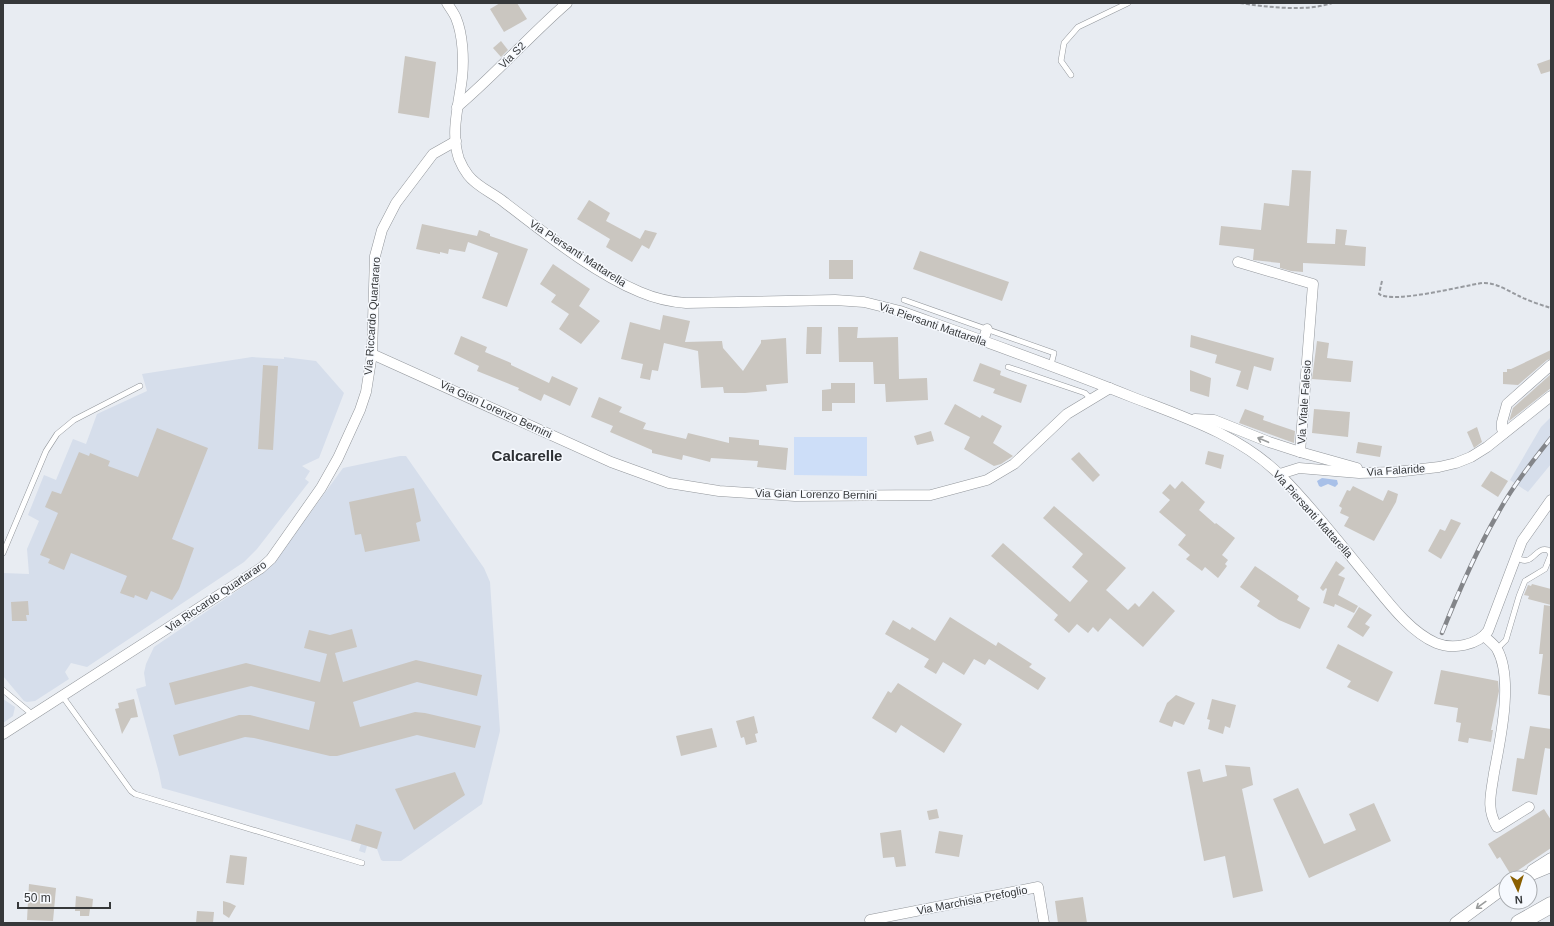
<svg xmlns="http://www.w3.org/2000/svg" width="1554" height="926" viewBox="0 0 1554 926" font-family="Arial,sans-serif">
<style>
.built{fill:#d6deeb}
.green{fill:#cddef8}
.water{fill:#a8c0e8}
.building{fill:#cac6c0}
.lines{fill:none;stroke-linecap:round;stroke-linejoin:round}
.service-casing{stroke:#92969b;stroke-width:6}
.minor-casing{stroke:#92969b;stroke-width:11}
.tertiary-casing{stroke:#92969b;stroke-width:13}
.primary-casing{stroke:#92969b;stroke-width:17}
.path{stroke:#979a9f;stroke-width:2;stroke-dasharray:4 2;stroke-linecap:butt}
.service{stroke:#fff;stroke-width:5}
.minor{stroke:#fff;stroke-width:10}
.tertiary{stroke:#fff;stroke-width:12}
.primary{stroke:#fff;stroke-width:16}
.rail-casing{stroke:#838589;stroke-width:4.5}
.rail{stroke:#f6f9fe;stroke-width:3;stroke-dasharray:9;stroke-linecap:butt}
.oneway{stroke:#9a9c9c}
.labels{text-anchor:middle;stroke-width:3;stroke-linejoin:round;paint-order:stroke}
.street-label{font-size:11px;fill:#36383a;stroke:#f6f9fe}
.district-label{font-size:15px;font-weight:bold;fill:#2c2f33;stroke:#f6f9fe}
</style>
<rect width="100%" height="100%" fill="#e8ecf2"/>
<g class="built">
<path d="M252 357 284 359V357L316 361 344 393 319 458 302 466 310 471 305 479 309 482 257 549 244 562 87 667 71 663 65 672 69 679 35 701 27 702 24 701 3 676V573L29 574 27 549 39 521 28 515 44 475 56 480 73 439 86 444 97 414 147 391 142 374Z"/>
<path d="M1551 417V464L1528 492 1510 480 1541 427Z"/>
<path d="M400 456H406L484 568 490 582 500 731 482 804 401 861H383L381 860 377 849 367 846 365 853 359 851 361 844 162 788 159 773 136 689 146 686 144 673 146 664 154 647 262 574 276 560 343 468Z"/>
<path d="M3 699 15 707 13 716 3 723Z"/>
</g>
<path class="green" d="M794 437H867V476L794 475Z"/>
<path class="water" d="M1322 478 1337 480 1338 484 1335 487 1328 484 1321 487 1319 486 1317 481Z"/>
<g class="building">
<path d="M500 3H517L527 19 504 32 490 9Z"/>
<path d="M501 41 508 50 501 57 493 48Z"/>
<path d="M405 56 436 62 429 118 398 113Z"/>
<path d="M1551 59V71L1541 74 1537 64Z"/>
<path d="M1292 170 1311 171 1307 243 1335 244 1336 229 1347 230 1345 245 1366 247 1365 266 1303 263V272L1291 271 1280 268V263L1253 260 1254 249 1219 245 1221 226 1261 230 1264 203 1289 206Z"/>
<path d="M589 200 610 213 606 221 640 239 645 230 657 233 649 249 642 245 632 262 606 247 610 239 577 219Z"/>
<path d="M422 224 477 236 479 230 490 234V236L528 249 507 307 482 298 498 253 468 242 465 252 449 249 448 254 440 252V254L416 249Z"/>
<path d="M920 251 1009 282 1002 301 913 269Z"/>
<rect x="829" y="260" width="24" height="19"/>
<path d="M553 264 590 289 579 306 600 321 581 344 559 329 569 314 551 302 556 295 540 284Z"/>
<path d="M663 315 690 321 685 342 722 341 723 348 743 371 761 343V340L786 338 788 383 766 385 767 391 745 393H724L723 387 701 388 698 351 664 343 658 371 652 370 650 380 640 378 643 364 621 359 630 322 660 330Z"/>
<path d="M807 327H822L821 354H806Z"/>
<path d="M838 327H858L857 338 898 337 899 379 927 378 928 400 886 402 885 384H874L873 362H839Z"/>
<path d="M1191 335 1274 358 1271 371 1254 366 1248 390 1236 386 1241 371 1215 363 1217 355 1190 347Z"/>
<path d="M461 336 487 347 485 352 511 363V365L549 383 552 376 578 388 570 406 544 394 541 401 518 390 519 388 477 371 479 366 454 354Z"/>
<path d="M1317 341 1329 343 1327 358 1353 361 1351 382 1312 379Z"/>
<path d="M1551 350V359L1547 360 1518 385 1503 384V372H1507V369H1511Z"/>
<path d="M980 363 1001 371 1000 375 1027 385 1021 403 993 393 995 389 973 381Z"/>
<path d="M263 365 278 366 273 450 258 449Z"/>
<path d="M1190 370 1211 378 1209 397 1190 391Z"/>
<path d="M1551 374V388L1509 421 1513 408Z"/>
<path d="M831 383H855V403H832V411H822V390L831 389Z"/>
<path d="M599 397 622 407 619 412 646 423 643 429 686 439 688 433 729 443V437L759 440V445L788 448 786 470 757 467 758 461 711 458 710 462 683 455 682 460 652 453V450L610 432 613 426 591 417Z"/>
<path d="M955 404 980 418 982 415 1002 426 993 443 1013 456 1001 464 994 466 964 449 970 437 944 424Z"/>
<path d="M1245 409 1264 416 1263 420 1295 431 1294 443 1239 423Z"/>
<path d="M1314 409 1350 412 1348 437 1312 433Z"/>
<path d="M1477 427 1482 442 1474 448 1467 432Z"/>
<path d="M157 428 208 448 172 539 194 548 179 589 172 600 151 591 147 600 135 595 134 598 120 593 127 576 71 553 64 570 48 563 50 559 40 555 58 513 45 507 52 491 61 494 79 452 89 456 90 453 110 461 108 466 138 477Z"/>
<path d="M931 431 934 441 917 445 914 436Z"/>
<path d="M1358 442 1382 446 1380 457 1356 453Z"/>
<path d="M1208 451 1224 455 1221 469 1205 464Z"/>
<path d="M1079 452 1100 475 1093 482 1071 459Z"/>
<path d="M1491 471 1508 481 1498 497 1481 486Z"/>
<path d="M1182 481 1205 502 1199 510 1215 524 1216 523 1235 538 1222 555 1228 560 1225 564 1227 566 1218 578 1205 567 1202 571 1186 559 1190 555 1178 545 1186 535 1159 512 1170 500 1162 493 1170 484 1175 489Z"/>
<path d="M1353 486 1383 501 1388 490 1398 494 1396 502 1374 541 1344 526 1349 517 1340 513 1342 508 1339 506 1347 490 1350 491Z"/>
<path d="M414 488 421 521 416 523 420 541 365 552 361 534 355 535 349 502Z"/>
<path d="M1054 506 1126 568 1106 590 1128 610 1135 603 1139 607 1153 591 1175 611 1143 647 1110 618 1098 632 1093 627 1088 633 1077 624 1069 633 1054 620 1058 615 991 556 1003 543 1070 602 1088 581 1072 567 1083 554 1043 518Z"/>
<path d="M1451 519 1461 523 1441 559 1428 551 1440 529 1445 531Z"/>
<path d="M1336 561 1345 568 1338 575 1345 578 1338 595 1358 606 1354 613 1335 604 1334 607 1323 603 1327 589 1326 588 1323 591 1320 588Z"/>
<path d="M1255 566 1299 596 1297 600 1310 608 1300 629 1279 620 1257 606 1260 601 1240 587Z"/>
<path d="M1532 584 1551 589V605L1528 599 1529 596 1524 595 1528 585 1531 586Z"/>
<path d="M28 601 29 615H26L27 621H12L11 602Z"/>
<path d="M1544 605 1551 606V696L1538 694 1543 654H1539Z"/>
<path d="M1359 607 1372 615 1365 624 1370 627 1363 637 1347 627Z"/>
<path d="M950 617 996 646 998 642 1032 664 1029 667 1046 678 1038 690 989 659 985 665 974 659 964 675 943 662 936 674 924 667 929 659 885 634 893 620 910 630 912 627 935 641Z"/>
<path d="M352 629 357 647 335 653 343 682 416 660 482 675 477 696 417 682 353 702 360 727 415 712 425 713 481 726 475 748 417 735 337 756H330L254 738 245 737 179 756 173 735 239 715H250L309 730 315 702 251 686 175 705 169 683 246 663 320 682 327 654 304 648 309 630 330 635Z"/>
<path d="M1338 644 1393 672 1378 702 1347 687 1351 681 1326 668Z"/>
<path d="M1441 670 1498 681 1499 691 1491 730H1493L1491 742 1469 738 1468 743 1458 741 1461 723 1456 722 1458 708 1434 704Z"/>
<path d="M898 683 962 724 944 753 901 725 896 733 872 718 888 691 891 693Z"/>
<path d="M1176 695 1195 703 1184 725 1174 721 1172 727 1159 722 1167 703Z"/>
<path d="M134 699 138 717 131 718 122 734 115 709 119 708 118 703Z"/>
<path d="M1212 699 1236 705 1230 728 1225 726 1223 734 1208 729 1210 720 1207 719Z"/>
<path d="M754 716 758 733 755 734 757 742 746 745 744 737 741 738 736 721Z"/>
<path d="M1530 726 1551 729V749L1545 748 1537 795 1512 791 1517 758 1524 759Z"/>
<path d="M712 728 717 747 681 756 676 736Z"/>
<path d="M1225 765 1250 767 1253 785 1242 789 1263 891 1233 898 1225 856 1204 861 1187 772 1200 769 1203 782 1227 776Z"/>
<path d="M455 772 465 795 414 830 395 789Z"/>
<path d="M1298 788 1324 844 1356 830 1349 814 1374 803 1391 841 1309 878 1273 799Z"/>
<path d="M937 809 939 818 929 820 927 811Z"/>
<path d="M1544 809 1551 820V848L1511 875 1500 857 1497 859 1488 844Z"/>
<path d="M356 824 382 832 377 849 351 841Z"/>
<path d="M901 830 906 866 896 867 894 857 883 858 880 833Z"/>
<path d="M939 831 963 835 959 857 935 853Z"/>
<path d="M230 855 247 857 244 885 226 883Z"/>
<path d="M29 884 56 888 53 921 27 920Z"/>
<path d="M76 896 93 899 92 909H90L89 916H80V911H75Z"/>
<path d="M1083 897 1087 923H1058L1055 901Z"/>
<path d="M223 901 230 903 236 906 229 918 223 914Z"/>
<path d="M197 911 214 912 213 923H196Z"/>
</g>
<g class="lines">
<defs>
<g id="service">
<path d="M1071 75 1061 61 1064 43 1078 27 1128 3"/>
<path d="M904 300 1054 353 1051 365"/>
<path d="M1008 367 1085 393 1091 399"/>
<path d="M3 553 46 451 57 434 74 420 140 386"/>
<path d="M1497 649 1506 640 1519 596 1525 581 1545 569 1551 554 1548 550C1534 546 1533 569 1516 557"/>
<path d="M3 690 33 715"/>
<path d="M63 697 131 791 135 794 362 863"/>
</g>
<g id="minor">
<path d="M447 3C450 8 454 13 456 18 463 35 464 60 462 78 459 104 450 133 459 159 461 164 465 171 468 175 477 187 493 193 504 202 545 233 592 272 640 292 654 298 671 302 686 303L835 300 864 302 900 311C978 339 1055 366 1132 397 1184 417 1240 435 1281 476 1313 508 1341 545 1370 580 1388 602 1410 632 1436 643 1453 650 1478 645 1488 631L1522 541 1551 500"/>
<path d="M457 107C496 74 529 36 567 3"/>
<path d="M1238 262 1313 284 1300 452"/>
<path d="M983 341 987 329"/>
<path d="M372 354 611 462 669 483 719 491 795 496 931 495 987 480 1014 464 1067 414 1110 388"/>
<path d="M1195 419 1214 420 1269 442 1300 452 1357 468"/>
<path d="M1504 433 1502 429V422L1507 404 1551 365"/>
<path d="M1280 474 1299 468 1359 473 1395 472 1439 467 1456 463 1471 457 1487 447 1551 396"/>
<path d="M1484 636C1488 640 1494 644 1497 649 1514 679 1500 741 1494 773 1491 794 1486 808 1497 827L1529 807"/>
<path d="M3 734 261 568 271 559 321 488 338 458 360 410 366 392 372 354 375 256 382 230 396 203 433 154 456 141"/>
<path d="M1532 870 1551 858"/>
<path d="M870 920 1038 887 1044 923"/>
</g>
<g id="tertiary">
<path d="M1522 878 1551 866"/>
<path d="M1456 923 1506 886"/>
</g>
<path id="primary" d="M1519 923 1551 905"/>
</defs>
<use href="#service" class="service-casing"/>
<use href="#minor" class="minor-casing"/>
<use href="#tertiary" class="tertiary-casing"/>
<use href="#primary" class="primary-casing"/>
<g class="path">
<path d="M1240 3C1267 7 1306 12 1332 3"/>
<path d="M1382 281 1379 294C1393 304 1462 286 1482 283 1496 282 1508 291 1519 296 1529 301 1541 305 1551 308"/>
</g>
<use href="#service" class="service"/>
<use href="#minor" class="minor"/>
<use href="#tertiary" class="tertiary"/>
<use href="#primary" class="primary"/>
<defs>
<path id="rail" d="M1442 633C1458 593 1475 553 1497 515 1512 487 1532 462 1551 438"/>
</defs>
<use href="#rail" class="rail-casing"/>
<use href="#rail" class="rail"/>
</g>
<defs><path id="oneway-shaft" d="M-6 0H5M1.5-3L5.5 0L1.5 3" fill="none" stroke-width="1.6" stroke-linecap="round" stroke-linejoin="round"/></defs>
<g class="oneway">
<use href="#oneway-shaft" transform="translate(1263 440) rotate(-157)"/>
<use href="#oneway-shaft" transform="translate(1481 905) rotate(144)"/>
</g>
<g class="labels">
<g class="street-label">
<text transform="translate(512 55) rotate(-45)" y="4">Via S2</text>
<text transform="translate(578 253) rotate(33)" y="4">Via Piersanti Mattarella</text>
<text transform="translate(372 316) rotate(-86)" y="4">Via Riccardo Quartararo</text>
<text transform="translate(933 324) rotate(19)" y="4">Via Piersanti Mattarella</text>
<text transform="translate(1304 402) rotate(-86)" y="4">Via Vitale Falesio</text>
<text transform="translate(496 409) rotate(25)" y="4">Via Gian Lorenzo Bernini</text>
<text transform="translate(1396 470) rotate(-4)" y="4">Via Falaride</text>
<text transform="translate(816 494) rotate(1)" y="4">Via Gian Lorenzo Bernini</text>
<text transform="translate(1313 514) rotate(48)" y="4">Via Piersanti Mattarella</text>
<text transform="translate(216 596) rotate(-34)" y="4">Via Riccardo Quartararo</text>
<text transform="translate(972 900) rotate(-11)" y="4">Via Marchisia Prefoglio</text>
</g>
<g class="district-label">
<text x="527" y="461">Calcarelle</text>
</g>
</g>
<rect width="1554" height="926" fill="none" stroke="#36383a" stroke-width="8"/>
<g transform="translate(1518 890) rotate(176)"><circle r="19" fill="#f6f9fe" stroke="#a9acb0"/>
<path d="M0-3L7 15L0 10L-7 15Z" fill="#8a5f00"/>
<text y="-6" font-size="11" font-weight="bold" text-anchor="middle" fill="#36383a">N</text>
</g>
<path d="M18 902v6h92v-6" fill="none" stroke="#36383a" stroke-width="2"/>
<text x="24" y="902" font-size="12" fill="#36383a" stroke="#f6f9fe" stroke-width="3" paint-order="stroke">50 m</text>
</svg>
